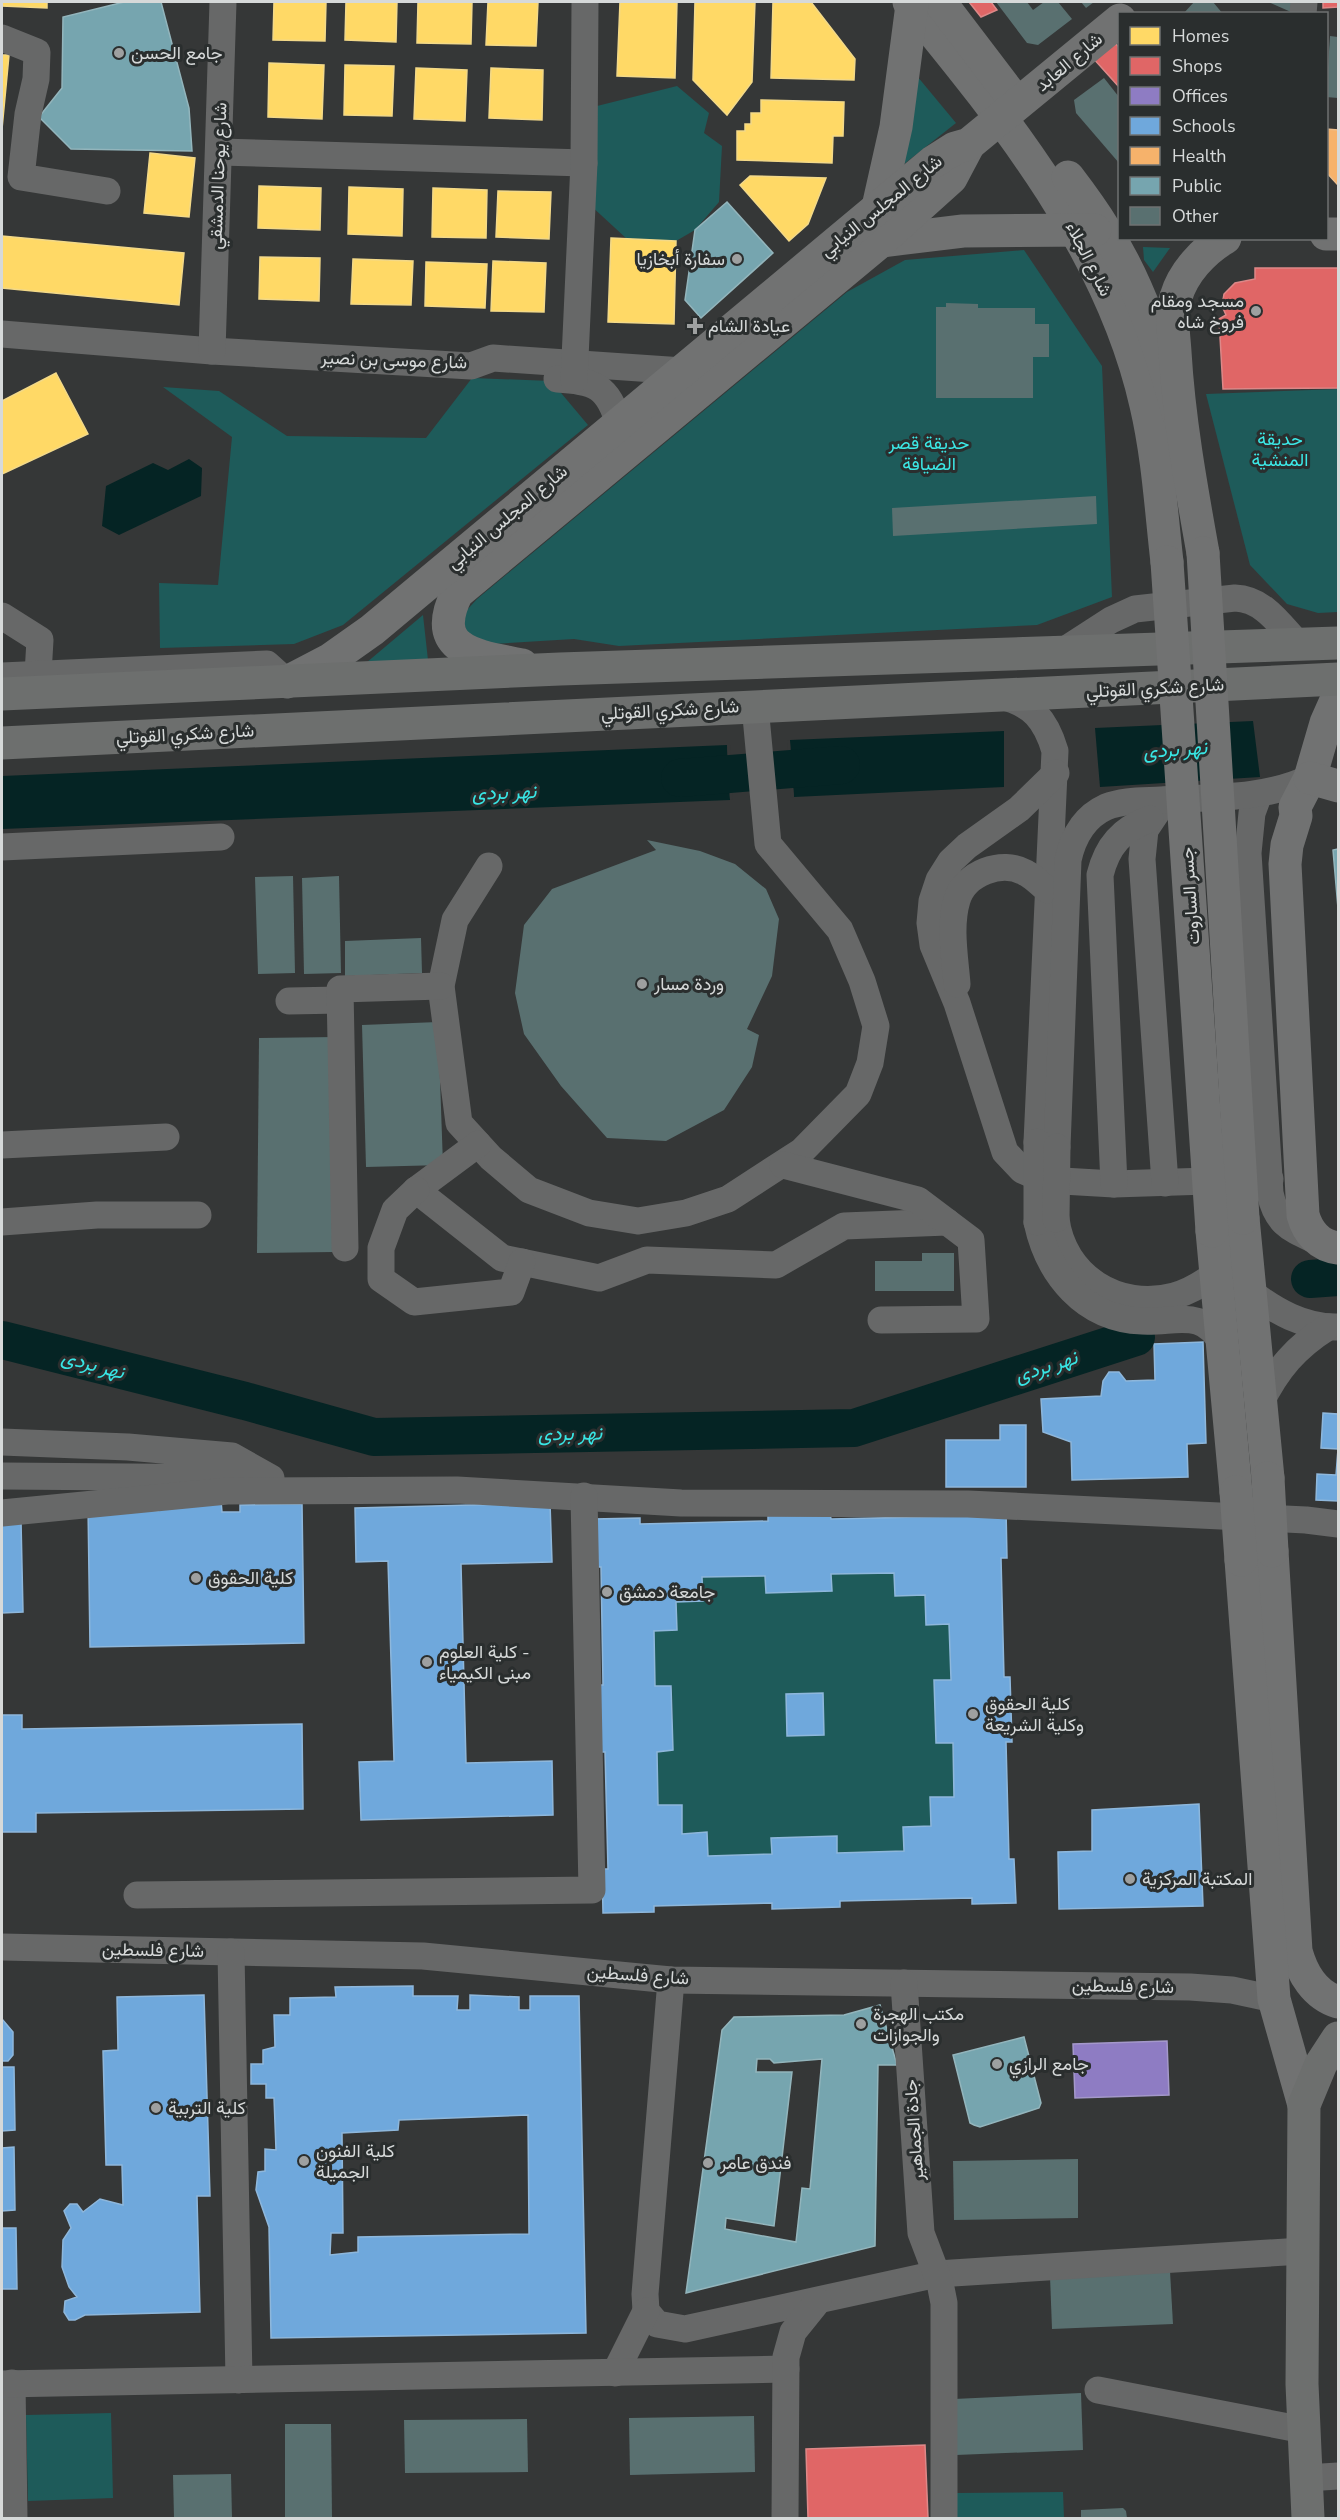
<svg xmlns="http://www.w3.org/2000/svg" width="1340" height="2520" viewBox="0 0 1340 2520" font-family="'Nunito Sans',Vazirmatn,sans-serif">
<style>
.green{fill:#1e5b5a}
.water{fill:#052424}
.pier{fill:#353737}
.homes{fill:#ffd966;stroke:#f3d988;stroke-width:1.5}
.shops{fill:#e06666;stroke:#d88;stroke-width:1.5}
.offices{fill:#8e7cc3;stroke:#a498ca;stroke-width:1.5}
.schools{fill:#6fa8dc;stroke:#8eb7db;stroke-width:1.5;fill-rule:evenodd}
.health{fill:#f6b26b;stroke:#ecbe8c;stroke-width:1.5}
.public{fill:#76a5af;stroke:#93b5bc;stroke-width:1.5;fill-rule:evenodd}
.lines{fill:none;stroke-linecap:round;stroke-linejoin:round}
.river{stroke:#052424;stroke-width:38}
.building{fill:#597070}
.minor{stroke:#676868;stroke-width:27}
.major{stroke:#717272;stroke-width:33}
.highway{stroke:#6d6f6e;stroke-width:33}
.minor-bridge{stroke:#676868;stroke-width:27}
.major-bridge{stroke:#717272;stroke-width:33}
.poi-dot{fill:#9ea0a0;stroke:#2a2e2e;stroke-width:2}
.labels{text-anchor:middle;stroke-width:6;stroke-linejoin:round;paint-order:stroke}
.poi-label{font-size:18px;fill:#d6d9d9;stroke:#2a2e2e;text-anchor:start}
.street-label{font-size:18px;fill:#d6d9d9;stroke:#2a2e2e}
.park-label{font-size:18px;fill:#3ce9e7;stroke:#2a2e2e}
.water-label{font-size:20px;font-style:italic;fill:#38e6e5;stroke:#2a2e2e}
</style>
<rect width="100%" height="100%" fill="#353737"/>
<g class="green">
<path d="M917 76 956 123 899 168Z"/>
<path d="M677 86 709 113 704 133 722 146 719 202 695 230 676 241 627 239 589 204 593 107Z"/>
<path d="M1143 247 1170 248 1153 272 1144 260Z"/>
<path d="M1024 250 1102 366 1112 597 1037 625 619 646 574 639 492 644 476 641 466 631 464 621 466 611 477 599 847 292 905 260Z"/>
<path d="M472 378 551 381 588 425 343 625 294 644 160 648 159 583 218 585 232 437 163 387 219 391 287 436 426 438Z"/>
<path d="M1338 389V612L1318 613 1287 604 1250 565 1206 394Z"/>
<path d="M423 615 428 660 366 663Z"/>
<path d="M894 1573 895 1596 925 1595 926 1625 949 1624 951 1680 934 1681 936 1743H953L954 1797H930L931 1826 903 1827 904 1851 837 1853 836 1836 772 1838V1854L708 1856 707 1832 682 1834V1805H658L657 1752 673 1750 672 1686H655L654 1631 677 1630 676 1602 703 1601 702 1577 765 1576 766 1593 832 1590 831 1574Z"/>
<path d="M111 2413 113 2498 28 2501 26 2415Z"/>
<path d="M1063 2492 1064 2518H957V2493Z"/>
</g>
<g class="water">
<path d="M189 459 202 468 201 496 119 535 102 526 106 486 153 463 168 470Z"/>
<path d="M1253 721 1260 777 1100 787 1095 728Z"/>
<path d="M1004 731V787L794 797 790 740Z"/>
<path d="M727 745 730 800 2 829V776Z"/>
</g>
<g class="pier">
<path d="M790 740 791 768 794 797 791 798 788 769 787 741Z"/>
<path d="M727 745H730L733 799 730 800Z"/>
</g>
<g class="homes">
<path d="M2 2H47V8L2 6Z"/>
<path d="M274 2H326L325 41 273 40Z"/>
<path d="M346 2H397L396 42 345 40Z"/>
<path d="M418 2H472L471 44 417 43Z"/>
<path d="M488 2H538L536 46 486 45Z"/>
<path d="M620 2H677L675 78 617 76Z"/>
<path d="M695 2H755L752 82 727 115 693 80Z"/>
<path d="M773 2H811L855 59 854 80 771 78Z"/>
<path d="M2 55H9L2 129Z"/>
<path d="M269 63 324 65 322 119 268 117Z"/>
<path d="M345 65 394 66 392 116 344 115Z"/>
<path d="M416 68 467 70 465 121 414 119Z"/>
<path d="M491 68 543 70 542 120 489 118Z"/>
<path d="M761 100 844 102 843 136H833L832 163 737 160V131H745V124H751V113H761Z"/>
<path d="M150 153 195 158 189 217 144 213Z"/>
<path d="M750 176 826 178 808 224 789 241 740 185Z"/>
<path d="M259 186 321 188 320 230 258 228Z"/>
<path d="M349 187 403 189 402 236 348 234Z"/>
<path d="M433 188 487 190 486 238 432 237Z"/>
<path d="M498 191 551 192 549 239 496 237Z"/>
<path d="M2 236 184 253 179 305 2 288Z"/>
<path d="M611 238 676 241 674 324 608 322Z"/>
<path d="M260 257 320 258 319 301 259 299Z"/>
<path d="M353 259 413 261 411 305 351 304Z"/>
<path d="M493 261 546 263 544 312 491 311Z"/>
<path d="M426 262 487 264 485 308 425 306Z"/>
<path d="M56 373 88 434 2 474V401Z"/>
</g>
<g class="shops">
<path d="M969 2H991L997 10 981 17Z"/>
<path d="M1323 2H1338V7L1323 8Z"/>
<path d="M1116 44 1120 49V88L1092 57Z"/>
<path d="M1255 268H1338V388L1223 389 1219 319 1226 315 1222 306 1224 294 1235 283 1255 279Z"/>
<path d="M925 2445 928 2518H808L806 2449Z"/>
</g>
<path class="offices" d="M1167 2041 1169 2095 1075 2098 1073 2044Z"/>
<g class="schools">
<path d="M1203 1342 1206 1443 1187 1444 1188 1477 1072 1480 1071 1442 1043 1432 1041 1399 1101 1396 1103 1381 1109 1372H1119L1126 1381 1155 1380 1154 1344Z"/>
<path d="M1323 1413 1338 1414V1501L1316 1500 1317 1474 1336 1475 1338 1449 1321 1448Z"/>
<path d="M1000 1425H1026V1487H946V1440H1000Z"/>
<path d="M221 1501 222 1512H240V1505L302 1504 304 1643 90 1647 88 1506 158 1511V1502Z"/>
<path d="M550 1503 552 1562 461 1564 466 1763 552 1761 553 1815 361 1820 359 1762 394 1761 388 1561 356 1562 355 1508Z"/>
<path d="M1006 1509 1007 1558H1001L1004 1677H1010L1012 1742H1006L1009 1859H1014L1016 1903 972 1904V1898L840 1901V1907L772 1909V1903L654 1906V1912L603 1913 602 1869H608L605 1752H599L598 1685H603L601 1567H595L594 1519 640 1518V1524L768 1521V1515L830 1513 831 1519 961 1516ZM894 1573 895 1596 925 1595 926 1625 949 1624 951 1680H934L936 1743H953L954 1797H930L931 1826 903 1827 904 1851 837 1853V1836L771 1838 772 1854 708 1856 707 1832 682 1834V1805H658L657 1752 673 1750 671 1686H655L654 1631 677 1630 676 1602 703 1601 702 1577 765 1576 766 1593 832 1591 831 1574Z"/>
<path d="M2 1521H21L23 1612 2 1613Z"/>
<path d="M823 1693 824 1735 787 1736 786 1694Z"/>
<path d="M2 1715H22V1729L302 1724 303 1809 36 1813V1832H2Z"/>
<path d="M1199 1804 1203 1906 1059 1909 1058 1852 1092 1851V1810Z"/>
<path d="M413 1986V1996H458L457 2010H470V1995L519 1997V2010H530V1996H579L586 2333 271 2338 269 2227 256 2190 258 2172 265 2171V2149L276 2150 274 2098H266V2084H251V2064H263V2050L275 2047 274 2015H290V1998L336 1997 335 1987ZM528 2115 529 2234 358 2237V2252L330 2255 331 2233H343L342 2133 398 2130 399 2120Z"/>
<path d="M204 1995 210 2196H197L200 2312 85 2315 75 2320H69L64 2312 65 2301 77 2297 69 2287 62 2267 63 2240 71 2228 64 2211 70 2204H77L83 2212 100 2199 123 2205 122 2165H106L103 2051 118 2050 117 1997Z"/>
<path d="M2 2019 13 2032V2055L8 2061H2Z"/>
<path d="M2 2067H14L15 2130 2 2131Z"/>
<path d="M14 2147 15 2210 2 2211V2148Z"/>
<path d="M2 2228H16L17 2289H2Z"/>
</g>
<path class="health" d="M1326 129 1338 130V185L1326 172Z"/>
<g class="public">
<path d="M124 2H161L189 108 192 151 71 149 39 117 62 88 63 17Z"/>
<path d="M727 202 773 253 701 318 685 300 695 230Z"/>
<path d="M1338 849V908L1333 850Z"/>
<path d="M880 2005 897 2065H878L875 2246 686 2293 722 2030 734 2017 844 2015ZM757 2059H770L774 2063 822 2059 810 2189 802 2188 796 2242 725 2229 726 2218 774 2226 792 2072H756Z"/>
<path d="M1024 2037 1041 2103 1039 2108 980 2127 974 2125 970 2123 953 2055Z"/>
</g>
<g class="lines">
<g class="river">
<path d="M680 778 841 765"/>
<path d="M1310 1279 1338 1277"/>
<path d="M2 1340 245 1401 374 1437 854 1428 1136 1337"/>
</g>
</g>
<g class="building">
<path d="M996 2H1027L1033 10 1044 2H1058L1072 19 1038 45 1027 43Z"/>
<path d="M1081 2H1094L1086 8Z"/>
<path d="M1194 2H1213L1223 14H1183Z"/>
<path d="M1268 2H1292L1291 12Z"/>
<path d="M1330 36 1338 37V98L1326 97Z"/>
<path d="M1104 78 1119 97V163L1076 113 1074 100Z"/>
<path d="M946 303 978 304V308H1035V324H1049V357H1033V398H936V307H946Z"/>
<path d="M1096 496 1097 524 893 536 892 508Z"/>
<path d="M647 840 700 851 735 864 766 889 779 919 772 976 747 1029 759 1035 752 1067 724 1110 666 1141 607 1138 561 1086 524 1034 515 993 524 925 552 889 656 850Z"/>
<path d="M293 876 295 973 258 974 255 877Z"/>
<path d="M339 876 341 973 304 974 302 878Z"/>
<path d="M421 938 422 973 345 976V941Z"/>
<path d="M438 1022 443 1165 366 1167 362 1025Z"/>
<path d="M336 1037 334 1252 257 1253 259 1038Z"/>
<path d="M922 1253H954V1291H875V1261H922Z"/>
<path d="M1078 2159V2218L954 2220 953 2161Z"/>
<path d="M1170 2271 1173 2324 1052 2329 1050 2276Z"/>
<path d="M1081 2393 1083 2450 956 2455 954 2399Z"/>
<path d="M754 2416 755 2472 630 2475 629 2418Z"/>
<path d="M527 2419 528 2472 405 2473 404 2420Z"/>
<path d="M285 2424H331L332 2518H285Z"/>
<path d="M231 2474 232 2518H174L173 2475Z"/>
<path d="M1123 2508 1126 2511 1127 2518H1081V2510Z"/>
</g>
<g class="lines">
<g class="minor">
<path d="M1303 14 1304 2"/>
<path d="M2 38 37 52 36 79 28 114 21 177 107 191"/>
<path d="M220 152 584 163"/>
<path d="M2 334 212 351 471 366 493 358 683 371"/>
<path d="M212 351 223 2"/>
<path d="M557 379C595 381 608 386 619 424"/>
<path d="M574 380 584 163 585 2"/>
<path d="M2 616 40 640 38 674"/>
<path d="M1060 653 1111 620 1135 609 1235 598C1264 599 1280 625 1298 644"/>
<path d="M2 676 267 664 287 682"/>
<path d="M1000 696C1032 703 1046 720 1055 751L1037 1142"/>
<path d="M1056 773 1019 809 967 846 951 861 939 880 932 901 930 923 933 945 957 1003 1005 1152 1022 1170 1045 1180 1114 1184 1270 1179"/>
<path d="M1259 794 1252 813 1248 853 1270 1193C1277 1226 1292 1229 1321 1243"/>
<path d="M1165 800 1145 830 1142 859 1165 1183"/>
<path d="M2 847 221 837"/>
<path d="M489 866 455 920 441 986 459 1123 491 1158 529 1190 589 1213 638 1221 686 1213 728 1199 802 1151 858 1094 870 1063 876 1026 862 981 840 930 768 844 755 706"/>
<path d="M957 984C955 958 949 926 957 900 965 873 1002 859 1026 873 1034 877 1041 885 1048 890"/>
<path d="M289 1001 340 1000"/>
<path d="M478 1144 416 1190 502 1258 599 1278 647 1260 776 1265 844 1226 947 1222"/>
<path d="M2 1145 166 1137"/>
<path d="M1057 1147 1068 860C1073 837 1084 817 1106 807 1123 800 1143 801 1161 800 1211 797 1263 800 1310 778"/>
<path d="M783 1165 918 1200 971 1240 976 1319 881 1320"/>
<path d="M1114 1184 1100 875C1107 846 1122 829 1150 819"/>
<path d="M416 1190 395 1210 381 1248V1279L414 1302 511 1292 522 1262"/>
<path d="M1056 1219C1063 1276 1118 1311 1174 1296 1189 1292 1202 1284 1214 1275"/>
<path d="M2 1222 97 1215H198"/>
<path d="M1037 1222C1048 1274 1084 1319 1142 1321 1176 1323 1203 1307 1223 1345"/>
<path d="M345 1248 340 989 441 986"/>
<path d="M1249 1291C1275 1311 1304 1328 1338 1327"/>
<path d="M1260 1404C1277 1369 1296 1347 1328 1327"/>
<path d="M2 1442 128 1447 232 1456 271 1478 2 1476"/>
<path d="M2 1513 227 1491 457 1490 681 1503 968 1504 1306 1520 1338 1524"/>
<path d="M137 1895 592 1890 584 1496"/>
<path d="M2 1947 423 1956 671 1980 1190 1987 1232 1990 1274 1999"/>
<path d="M231 1952 239 2380"/>
<path d="M671 1980 645 2294 646 2311 657 2324 685 2329 937 2274 1302 2251"/>
<path d="M904 1983 921 2233 940 2283 944 2303V2518"/>
<path d="M615 2373 646 2311"/>
<path d="M12 2383 14 2518"/>
<path d="M2 2384 786 2369"/>
<path d="M1098 2390 1304 2430"/>
<path d="M1306 2478 1338 2476"/>
<path d="M785 2518 786 2357 793 2332 818 2301"/>
</g>
<g class="major">
<path d="M909 2C1007 122 1111 250 1146 405 1158 456 1161 510 1167 562"/>
<path d="M940 2 1013 98"/>
<path d="M1068 177C1081 194 1094 212 1105 230 1140 285 1161 350 1178 413"/>
<path d="M878 207 896 127 912 5"/>
<path d="M1326 234H1338"/>
<path d="M881 241 963 231 1095 230"/>
<path d="M1203 553C1191 486 1179 420 1175 352 1174 335 1170 314 1176 297 1183 273 1203 251 1225 238"/>
<path d="M522 665C478 656 428 652 457 593L881 241 951 178 969 144"/>
<path d="M287 682 331 659 372 630 933 162 955 148 969 144 1120 20"/>
<path d="M1338 696 1326 723 1310 778 1295 807 1296 816 1287 845 1285 864 1303 1215C1308 1233 1320 1246 1338 1248"/>
<path d="M1310 778 1338 786"/>
<path d="M1243 1218 1268 1478"/>
<path d="M1212 1231 1236 1492"/>
<path d="M1272 1551 1296 1951C1302 1973 1315 1995 1338 2002"/>
<path d="M1241 1560 1274 1999 1304 2105"/>
</g>
<g class="highway">
<path d="M2 694 560 669 1338 643"/>
<path d="M2 743 1338 679"/>
<path d="M1308 2518 1302 2384 1304 2105 1321 2064 1338 2038"/>
</g>
<g class="minor-bridge">
<path d="M1037 1142V1222"/>
<path d="M1056 1219 1057 1147"/>
</g>
<g class="major-bridge">
<path d="M1203 553 1243 1218"/>
<path d="M1167 562 1212 1231"/>
<path d="M1268 1478 1272 1551"/>
<path d="M1236 1492 1241 1560"/>
</g>
</g>
<g class="poi-dot">
<circle cx="119" cy="53" r="6"/>
<circle cx="737" cy="259" r="6"/>
<circle cx="1256" cy="311" r="6"/>
<path d="M692 317h6v6h6v6h-6v6h-6v-6h-6v-6h6z"/>
<circle cx="642" cy="984" r="6"/>
<circle cx="196" cy="1578" r="6"/>
<circle cx="607" cy="1592" r="6"/>
<circle cx="427" cy="1662" r="6"/>
<circle cx="973" cy="1714" r="6"/>
<circle cx="1130" cy="1879" r="6"/>
<circle cx="861" cy="2024" r="6"/>
<circle cx="997" cy="2064" r="6"/>
<circle cx="156" cy="2108" r="6"/>
<circle cx="304" cy="2161" r="6"/>
<circle cx="708" cy="2163" r="6"/>
</g>
<g class="labels">
<g class="poi-label">
<text x="131" y="59">جامع الحسن</text>
<text x="725" y="265" text-anchor="end">سفارة أبخازيا</text>
<text x="1244" y="307" text-anchor="end">مسجد ومقام<tspan x="1244" dy="21">فروخ شاه</tspan></text>
<text x="708" y="332">عيادة الشام</text>
<text x="654" y="990">وردة مسار</text>
<text x="208" y="1584">كلية الحقوق</text>
<text x="619" y="1598">جامعة دمشق</text>
<text x="439" y="1658">كلية العلوم -<tspan x="439" dy="21">مبنى الكيمياء</tspan></text>
<text x="985" y="1710">كلية الحقوق<tspan x="985" dy="21">وكلية الشريعة</tspan></text>
<text x="1142" y="1885">المكتبة المركزية</text>
<text x="873" y="2020">مكتب الهجرة<tspan x="873" dy="21">والجوازات</tspan></text>
<text x="1009" y="2070">جامع الرازي</text>
<text x="168" y="2114">كلية التربية</text>
<text x="316" y="2157">كلية الفنون<tspan x="316" dy="21">الجميلة</tspan></text>
<text x="720" y="2169">فندق عامر</text>
</g>
<g class="street-label">
<text transform="translate(1069 62) rotate(-40)" y="6">شارع العابد</text>
<text transform="translate(218 176) rotate(-88)" y="6">شارع يوحنا الدمشقي</text>
<text transform="translate(881 206) rotate(-39)" y="6">شارع المجلس النيابي</text>
<text transform="translate(1089 259) rotate(63)" y="6">شارع الجلاء</text>
<text transform="translate(394 360) rotate(2)" y="6">شارع موسى بن نصير</text>
<text transform="translate(507 517) rotate(-40)" y="6">شارع المجلس النيابي</text>
<text transform="translate(1155 688) rotate(-3)" y="6">شارع شكري القوتلي</text>
<text transform="translate(670 710) rotate(-3)" y="6">شارع شكري القوتلي</text>
<text transform="translate(185 734) rotate(-3)" y="6">شارع شكري القوتلي</text>
<text transform="translate(1190 896) rotate(-94)" y="6">جسر الساروت</text>
<text transform="translate(153 1950) rotate(1)" y="6">شارع فلسطين</text>
<text transform="translate(638 1975) rotate(4)" y="6">شارع فلسطين</text>
<text transform="translate(1123 1986) rotate(1)" y="6">شارع فلسطين</text>
<text transform="translate(914 2130) rotate(-94)" y="6">جادة الجماهير</text>
</g>
<g class="park-label">
<text x="1280" y="445">حديقة<tspan x="1280" dy="21">المنشية</tspan></text>
<text x="929" y="449">حديقة قصر<tspan x="929" dy="21">الضيافة</tspan></text>
</g>
<g class="water-label">
<text transform="translate(1175 749) rotate(-4)" y="7">نهر بردى</text>
<text transform="translate(504 792) rotate(-2)" y="7">نهر بردى</text>
<text transform="translate(93 1364) rotate(15)" y="7">نهر بردى</text>
<text transform="translate(1046 1366) rotate(-18)" y="7">نهر بردى</text>
<text transform="translate(570 1433) rotate(-1)" y="7">نهر بردى</text>
</g>
</g>
<rect width="1340" height="2520" fill="none" stroke="#d6d9d9" stroke-width="6"/>
<rect x="1118" y="12" width="210" height="228" fill="#2a2e2e" stroke="#6f7272" stroke-width="1.5"/>
<rect x="1130" y="27" width="30" height="18" fill="#ffd966" stroke="#6f7272" stroke-width="1.5"/>
<text x="1172" y="42" font-size="18" fill="#d6d9d9">Homes</text>
<rect x="1130" y="57" width="30" height="18" fill="#e06666" stroke="#6f7272" stroke-width="1.5"/>
<text x="1172" y="72" font-size="18" fill="#d6d9d9">Shops</text>
<rect x="1130" y="87" width="30" height="18" fill="#8e7cc3" stroke="#6f7272" stroke-width="1.5"/>
<text x="1172" y="102" font-size="18" fill="#d6d9d9">Offices</text>
<rect x="1130" y="117" width="30" height="18" fill="#6fa8dc" stroke="#6f7272" stroke-width="1.5"/>
<text x="1172" y="132" font-size="18" fill="#d6d9d9">Schools</text>
<rect x="1130" y="147" width="30" height="18" fill="#f6b26b" stroke="#6f7272" stroke-width="1.5"/>
<text x="1172" y="162" font-size="18" fill="#d6d9d9">Health</text>
<rect x="1130" y="177" width="30" height="18" fill="#76a5af" stroke="#6f7272" stroke-width="1.5"/>
<text x="1172" y="192" font-size="18" fill="#d6d9d9">Public</text>
<rect x="1130" y="207" width="30" height="18" fill="#597070" stroke="#6f7272" stroke-width="1.5"/>
<text x="1172" y="222" font-size="18" fill="#d6d9d9">Other</text>
</svg>
